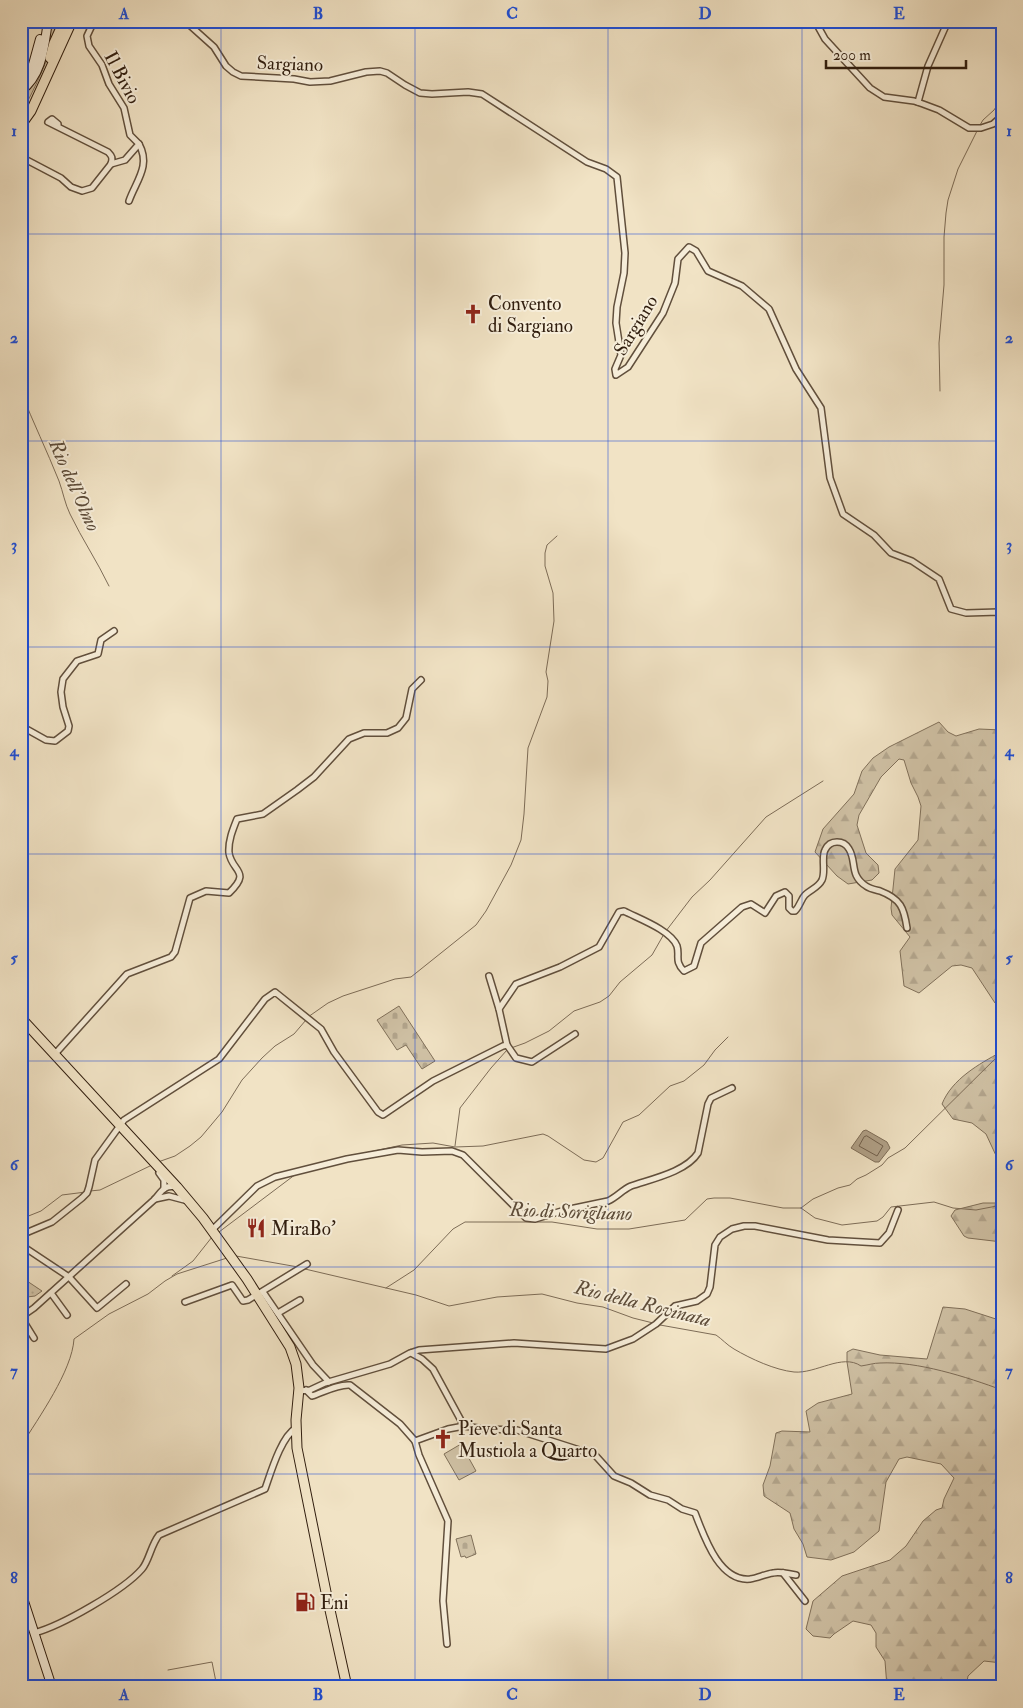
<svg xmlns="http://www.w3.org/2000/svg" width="1023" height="1708" viewBox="0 0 1023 1708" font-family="'IM FELL Double Pica',serif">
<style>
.forest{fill:url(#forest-firs);stroke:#80705a}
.cemetery{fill:url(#cemetery-stones);stroke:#80705a}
.park{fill:url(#park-dots);stroke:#80705a}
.garden{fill:#d0c2a6;stroke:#80705a}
.water{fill:#b0a087;stroke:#7d6c57}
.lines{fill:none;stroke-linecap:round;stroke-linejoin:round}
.shore{stroke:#705f4b;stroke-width:1}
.stream{stroke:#7d6c57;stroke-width:1}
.street-casing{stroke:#614f3c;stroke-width:8}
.secondary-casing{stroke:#311e0f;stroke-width:10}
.primary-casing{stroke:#311e0f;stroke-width:11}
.street{stroke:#f6edd9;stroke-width:5}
.secondary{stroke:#f6edd9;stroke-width:8}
.primary{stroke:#f1e3c5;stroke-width:9}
.grid{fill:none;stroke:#1d4ed8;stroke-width:1;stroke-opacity:0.55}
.labels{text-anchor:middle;stroke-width:4;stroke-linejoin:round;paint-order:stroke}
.street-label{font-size:19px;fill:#311e0f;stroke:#f6edd9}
.poi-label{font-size:19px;fill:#311e0f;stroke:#f6edd9;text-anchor:start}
.water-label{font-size:20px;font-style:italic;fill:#5d4c39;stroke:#f6edd9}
.neatline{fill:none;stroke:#1d4ed8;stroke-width:2}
.grid-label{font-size:16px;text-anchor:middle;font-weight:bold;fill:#1d4ed8}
</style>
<defs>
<pattern id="forest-firs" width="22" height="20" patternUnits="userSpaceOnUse" patternTransform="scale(1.25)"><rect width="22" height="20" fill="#d0c2a6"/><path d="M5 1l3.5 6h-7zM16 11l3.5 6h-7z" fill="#b3a68e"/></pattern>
<pattern id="cemetery-stones" width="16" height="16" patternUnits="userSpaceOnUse" patternTransform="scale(1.25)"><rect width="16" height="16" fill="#d0c2a6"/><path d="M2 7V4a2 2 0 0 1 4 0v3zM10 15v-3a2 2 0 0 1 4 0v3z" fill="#b3a68e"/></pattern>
<pattern id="park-dots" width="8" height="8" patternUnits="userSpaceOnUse" patternTransform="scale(1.25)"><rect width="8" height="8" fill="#d0c2a6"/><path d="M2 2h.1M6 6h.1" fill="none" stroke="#b3a68e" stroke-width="1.8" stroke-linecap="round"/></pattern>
</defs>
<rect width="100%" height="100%" fill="#f1e3c5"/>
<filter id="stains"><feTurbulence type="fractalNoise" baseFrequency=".004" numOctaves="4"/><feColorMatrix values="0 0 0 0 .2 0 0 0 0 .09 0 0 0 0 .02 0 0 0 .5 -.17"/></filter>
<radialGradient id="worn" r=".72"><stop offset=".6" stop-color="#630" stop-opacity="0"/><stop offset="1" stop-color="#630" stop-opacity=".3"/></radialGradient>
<g class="forest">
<path d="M939 722 948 732 956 736 979 729 1002 730V1007L995 1003 972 968 961 965 952 966 919 993 904 986 900 951 910 937 892 915 891 908 895 869 918 840 921 806 918 797 911 783 904 760 899 759 881 777 859 815 857 825 866 853 878 865 879 873 872 880 848 884 837 876 815 852 823 829 854 794 862 771 873 758 889 747Z"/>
<path d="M1002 1048V1163L999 1162 986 1134 972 1123 953 1119 942 1104C952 1079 979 1064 1001 1052Z"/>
<path d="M983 1203H1002V1242L968 1238 964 1236 951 1216 955 1210Z"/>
<path d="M943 1307 965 1309 999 1320 1002 1319V1663L984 1661 968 1676 966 1687H887L885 1661 876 1647V1633L871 1625 853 1621 834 1634 830 1638 813 1636 806 1629 813 1601 842 1576 890 1560 906 1546 923 1521 936 1510 942 1508 944 1499 954 1478 941 1464 907 1457 899 1459 886 1482 879 1531 854 1552 831 1560 807 1557 803 1544 794 1529 790 1513 764 1496 763 1485 770 1466 776 1433 782 1431 810 1432 806 1411 818 1403 852 1394 847 1362V1352L853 1349 880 1355 927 1359Z"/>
</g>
<g class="cemetery">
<path d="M399 1006 435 1061 422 1069 406 1045 397 1050 377 1020Z"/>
<path d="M471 1535 476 1554 466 1558 465 1556 461 1557 456 1539Z"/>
</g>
<path class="park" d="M21 1277 42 1291 35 1296 27 1297V1302L22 1307Z"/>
<g class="garden">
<path d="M53 21 57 22C53 54 35 86 21 115V93L45 47 50 43 51 22Z"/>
<path d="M461 1444 476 1471 459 1480 444 1454Z"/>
</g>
<path class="water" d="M866 1130 887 1142 890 1148 879 1162H875L851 1148 863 1131Z"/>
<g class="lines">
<path class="shore" d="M867 1136 883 1146 877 1156 859 1146 864 1137Z"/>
<g class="stream">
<path d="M980 125 983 120 994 110 1002 98"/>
<path d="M940 391 939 343 944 285V237L946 213 948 200 958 169 977 131"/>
<path d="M21 392C33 422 47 451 59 481 63 492 65 504 70 514 82 539 97 561 109 586"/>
<path d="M666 931 692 897 710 880 766 817 823 781"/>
<path d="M308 1017 328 1003 343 996 395 979 411 977 476 925 486 911 511 865 521 840 524 814 528 748 547 697 548 681 546 672 554 621 553 593 545 566V553L547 545 557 536"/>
<path d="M511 1048 525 1043 549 1031 574 1011 600 1002 609 996 620 982 652 955 664 934"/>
<path d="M455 1146 460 1108 491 1068 507 1050"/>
<path d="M351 1156 402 1145 433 1143 455 1147 483 1146 543 1134 548 1136 584 1160 596 1162 603 1158 623 1122 639 1115 670 1086 684 1081 704 1065 715 1050 728 1037"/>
<path d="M158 1162 175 1156 190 1146 201 1137 222 1112 242 1080 262 1058 275 1046 294 1034 306 1020"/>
<path d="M90 1191 100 1190 152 1165"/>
<path d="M801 1208 813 1199 838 1188 850 1185 857 1179 866 1175 882 1165 888 1158 905 1148 1002 1052"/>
<path d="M801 1208 815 1218 842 1225 877 1221 883 1217 891 1207 934 1202 953 1208 976 1210 1002 1205"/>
<path d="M21 1219 41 1211 62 1195 86 1192"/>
<path d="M219 1232 296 1174"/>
<path d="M236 1256 298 1267"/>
<path d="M305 1269 416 1295 449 1306 497 1297 542 1294 577 1303 603 1307 633 1318 653 1323"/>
<path d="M172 1276 193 1261 212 1237"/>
<path d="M386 1288 414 1270 453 1229 465 1222H552L597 1229H629L685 1220 707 1199 714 1198H730L783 1208H801"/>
<path d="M660 1325 716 1335C722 1339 727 1345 734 1349 751 1359 775 1370 794 1372 816 1374 842 1353 861 1366 868 1365 874 1363 880 1363 917 1361 967 1377 1002 1390"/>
<path d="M21 1446C39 1417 72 1371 74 1339L109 1314 148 1294 165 1281 177 1274 227 1258"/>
<path d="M168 1670 212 1662 217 1687"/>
<path d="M115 1684 116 1687"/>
</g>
<defs>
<g id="street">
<path d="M94 21 87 36 89 46 102 65 109 84 124 108 130 135 139 144 125 160 111 164"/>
<path d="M185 21 214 47 226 66 233 72 241 76 294 79 310 82 330 81 366 72 380 71 387 73 405 85 420 93 432 94 468 92 482 94 587 162 606 169 617 177 625 253 624 273 617 307 616 323 621 355 615 369 616 375 628 367 663 313 675 283 678 259 689 247 696 251 708 271 742 286 769 309 796 369 821 408 830 478 843 514 874 535 891 553 912 561 939 579 951 609 966 613 999 612 1002 614"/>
<path d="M815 21 825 39 870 88 884 97 914 101 923 104 939 110 969 128H981L993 124 1002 116"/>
<path d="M918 102 928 66 948 21"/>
<path d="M21 140 23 141"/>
<path d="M21 157 61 178 71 187 82 191 92 188 111 164C113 158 112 156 108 152L48 122 52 119 58 124V126"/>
<path d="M129 201C136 181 151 166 139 144"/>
<path d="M21 726 46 740 55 741 68 731 69 726 63 707 61 692 63 679 77 661 98 654 101 640 114 631"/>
<path d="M489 976 499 1009"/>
<path d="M507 1045 499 1009 516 984 560 967 599 947 619 912 624 911C637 918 671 930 677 946 680 956 674 961 684 971L694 966 701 943 742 907 751 904 765 913 776 896 785 892 789 896V908L792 911H795C800 906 801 899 805 895 811 889 818 888 822 880 826 871 821 858 825 850 830 839 844 840 849 849 857 862 849 875 866 886 870 889 876 890 880 891 901 899 904 908 907 928"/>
<path d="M55 1054 127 974 171 957 175 952 190 898 206 891 229 893C252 871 232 872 229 853 228 841 233 829 237 819L263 814 297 790 314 777 349 739 364 733H387L398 728 406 718 412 689 421 680"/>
<path d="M159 1173 164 1180V1189"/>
<path d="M155 1199 169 1196 188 1201"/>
<path d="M212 1230 257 1186 275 1177 347 1159 398 1150 422 1152 452 1151 463 1155 526 1218 535 1219 565 1210 608 1201C617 1197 622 1190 631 1186 651 1179 686 1172 698 1153L708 1104 711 1098 732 1088"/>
<path d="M21 1235 52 1222 82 1198 87 1193 89 1187 95 1160 124 1120 219 1059 265 999 275 992 321 1029 334 1052 378 1112 383 1115 433 1081 503 1046 507 1045 516 1058 532 1062 575 1034"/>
<path d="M21 1245 69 1277 97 1308 126 1284"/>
<path d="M263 1292 313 1365 329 1382"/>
<path d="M51 1293 67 1315"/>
<path d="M185 1302 232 1285 243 1301 248 1300 307 1264"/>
<path d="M278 1313 300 1300"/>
<path d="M21 1317 34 1308 155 1199C161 1192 165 1184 176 1187"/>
<path d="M21 1317 34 1338"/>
<path d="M411 1353 422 1359 433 1369 464 1426 485 1429 517 1430 595 1455 614 1476 631 1483 650 1495 668 1500 682 1509 695 1513C704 1536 719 1582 750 1579 758 1578 765 1574 773 1573 780 1571 788 1574 796 1575"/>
<path d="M306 1390 312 1396C324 1392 338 1384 350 1385L400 1424 415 1441 448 1429 464 1426"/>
<path d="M299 1391 310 1390 325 1383 390 1364 410 1353 419 1350 514 1343 606 1349 633 1339 656 1324 675 1306 697 1301 707 1294 710 1287 715 1245 720 1237 732 1229 744 1226H755L828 1240 880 1243 889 1233 898 1210"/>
<path d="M415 1441 419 1455 448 1521 443 1601 447 1644"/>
<path d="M783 1573 805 1601"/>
<path d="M34 1633C61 1626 124 1590 142 1569 149 1561 151 1545 159 1535L265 1489C271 1472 281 1437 296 1428"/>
</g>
<g id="secondary">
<path d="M21 82 32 68 40 39"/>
<path d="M21 91C43 74 44 46 48 21"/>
<path d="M21 1592 52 1687"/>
</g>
<g id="primary">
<path d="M50 58 54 43 64 21"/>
<path d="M21 125 31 111 72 21"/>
<path d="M21 1018 177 1187 203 1218 247 1279 290 1347 296 1364 299 1388 296 1420 297 1448 326 1592 347 1687"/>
</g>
</defs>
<use href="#street" class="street-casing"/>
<use href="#secondary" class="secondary-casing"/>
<use href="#primary" class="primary-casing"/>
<use href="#street" class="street"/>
<use href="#secondary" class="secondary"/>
<use href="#primary" class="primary"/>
</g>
<path class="grid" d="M221 21V1687M415 21V1687M608 21V1687M802 21V1687M21 234H1002M21 441H1002M21 647H1002M21 854H1002M21 1061H1002M21 1267H1002M21 1474H1002"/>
<defs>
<symbol id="church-bare" viewBox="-9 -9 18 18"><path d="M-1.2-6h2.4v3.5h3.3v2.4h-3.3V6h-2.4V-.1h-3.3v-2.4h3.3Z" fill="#8f2418" stroke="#f6edd9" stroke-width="2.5" paint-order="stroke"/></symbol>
<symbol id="restaurant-bare" viewBox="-9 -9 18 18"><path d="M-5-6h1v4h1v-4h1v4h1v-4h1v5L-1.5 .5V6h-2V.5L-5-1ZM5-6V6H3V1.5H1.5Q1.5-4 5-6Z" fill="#8f2418" stroke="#f6edd9" stroke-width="2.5" paint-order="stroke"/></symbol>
<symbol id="fuel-bare" viewBox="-9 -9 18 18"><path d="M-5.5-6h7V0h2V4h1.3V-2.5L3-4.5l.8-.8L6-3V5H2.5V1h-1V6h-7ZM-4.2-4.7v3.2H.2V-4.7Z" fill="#8f2418" stroke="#f6edd9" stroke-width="2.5" paint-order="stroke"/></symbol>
</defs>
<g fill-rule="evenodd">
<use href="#church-bare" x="459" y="300" width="28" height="28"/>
<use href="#restaurant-bare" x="242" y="1214" width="28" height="28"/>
<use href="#church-bare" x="429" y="1425" width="28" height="28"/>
<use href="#fuel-bare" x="291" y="1588" width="28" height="28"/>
</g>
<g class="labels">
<g class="street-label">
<text transform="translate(290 63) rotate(2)" y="7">Sargiano</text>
<text transform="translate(123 77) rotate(62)" y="7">Il Bivio</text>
<text transform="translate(635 325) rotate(-59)" y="7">Sargiano</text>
</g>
<g class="poi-label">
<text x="488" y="310">Convento<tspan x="488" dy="22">di Sargiano</tspan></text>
<text x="271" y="1235">MiraBo'</text>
<text x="458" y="1435">Pieve di Santa<tspan x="458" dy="22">Mustiola a Quarto</tspan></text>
<text x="320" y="1609">Eni</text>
</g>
<g class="water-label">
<text transform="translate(75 485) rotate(66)" y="7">Rio dell'Olmo</text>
<text transform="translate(571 1211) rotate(2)" y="7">Rio di Sorigliano</text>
<text transform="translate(643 1303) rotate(14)" y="7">Rio della Rovinata</text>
</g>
</g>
<rect width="1023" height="1708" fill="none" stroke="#f1e3c5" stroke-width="55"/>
<path d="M826 60v8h140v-8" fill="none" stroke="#311e0f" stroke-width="2.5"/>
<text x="833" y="60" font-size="15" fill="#311e0f" stroke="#f6edd9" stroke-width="4" paint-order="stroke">200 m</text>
<rect x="28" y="28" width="968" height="1652" class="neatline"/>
<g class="grid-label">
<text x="124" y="19">A</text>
<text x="318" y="19">B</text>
<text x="512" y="19">C</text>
<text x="705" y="19">D</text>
<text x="899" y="19">E</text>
<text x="14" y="136">1</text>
<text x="1009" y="136">1</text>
<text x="14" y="343">2</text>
<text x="1009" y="343">2</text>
<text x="14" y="550">3</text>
<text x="1009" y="550">3</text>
<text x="14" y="756">4</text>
<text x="1009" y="756">4</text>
<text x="14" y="963">5</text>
<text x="1009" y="963">5</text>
<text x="14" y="1170">6</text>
<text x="1009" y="1170">6</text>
<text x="14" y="1376">7</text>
<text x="1009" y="1376">7</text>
<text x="14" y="1583">8</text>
<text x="1009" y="1583">8</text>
<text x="124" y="1700">A</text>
<text x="318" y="1700">B</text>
<text x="512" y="1700">C</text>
<text x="705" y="1700">D</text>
<text x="899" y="1700">E</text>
</g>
<rect width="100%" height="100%" filter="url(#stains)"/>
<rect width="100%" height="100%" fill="url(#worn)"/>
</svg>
